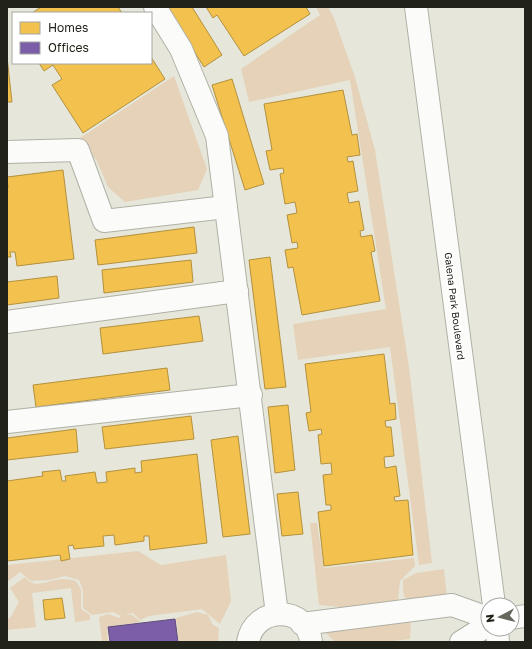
<svg xmlns="http://www.w3.org/2000/svg" width="532" height="649" viewBox="0 0 532 649" font-family="'Golos Text',sans-serif">
<style>
.green{fill:#e5d2b8}
.homes{fill:#f2c14e;stroke:#b3913e}
.offices{fill:#7b5ea7;stroke:#604c7c}
.lines{fill:none;stroke-linecap:round;stroke-linejoin:round}
.minor-casing{stroke:#b0b1a6;stroke-width:24}
.minor{stroke:#fbfbf9;stroke-width:22}
.labels{text-anchor:middle;stroke-width:4;stroke-linejoin:round;paint-order:stroke}
.street-label{font-size:10px;fill:#212219;stroke:#fff}
</style>
<rect width="100%" height="100%" fill="#e6e7da"/>
<g class="green">
<path d="M316 7H328L334 18 354 74 375 150 409 367 432 563 419 565 390 347 298 360 293 324 386 309 350 80 249 102 241 69 320 15Z"/>
<path d="M174 76 207 169 198 190 125 202 108 187 97 161 80 138Z"/>
<path d="M310 523H317L324 568 414 558 415 566 400 581 398 601 350 608 319 605Z"/>
<path d="M138 551 161 565 226 555 231 601 220 624 202 609 149 616 140 620 133 613 125 614 132 615 141 622 107 627 108 642H102L99 617 108 614 119 618 121 616 113 612 92 615 83 608V590L79 580 65 576 49 580 31 581 20 572 7 582V565Z"/>
<path d="M444 569 447 597 406 602 403 591V580L416 573Z"/>
<path d="M25 577C36 591 49 579 63 579 67 579 72 580 76 581L81 589V609L90 615V620L75 622 71 588 32 593 36 627 7 630V619L10 618 19 602 10 588Z"/>
<path d="M197 612 208 615 213 625 219 628 218 642H179L176 618Z"/>
<path d="M411 622 410 639 384 642H335L325 632Z"/>
</g>
<g class="homes">
<path d="M41 7H118L122 13H32Z"/>
<path d="M166 7H192L222 55 204 67Z"/>
<path d="M206 7H306L310 14 244 56 217 15 213 18Z"/>
<path d="M7 57 12 102H7Z"/>
<path d="M151 57 165 79 83 133 52 85 62 79 53 65 44 71 39 63H151Z"/>
<path d="M232 79 264 184 245 190 212 85Z"/>
<path d="M343 90 352 135 357 134 360 155 347 157 348 162 353 161 358 191 347 193 349 203 359 201 364 230 360 231 361 237 372 235 375 251 371 252 380 301 302 315 293 267 288 268 285 250 298 248 297 242 292 243 287 215 297 213 295 202 285 204 280 174 284 173 283 168 270 170 266 151 272 150 264 104Z"/>
<path d="M63 170 74 259 17 266 15 252H10L11 257H7V188H8L7 177Z"/>
<path d="M194 227 197 253 98 265 95 240Z"/>
<path d="M270 257 286 387 265 389 249 260Z"/>
<path d="M191 260 193 282 104 293 102 270Z"/>
<path d="M57 276 59 298 7 305V282Z"/>
<path d="M199 316 203 341 103 354 100 328Z"/>
<path d="M384 354 390 404 395 403 396 419 385 421 386 427H391L394 456 384 457 385 468 396 466 400 496 394 497 395 501 408 500 413 555 324 566 318 512 331 510V505H326L323 475 332 474 331 463 321 464 318 435 322 434 321 429 309 431 306 413 311 412 305 364Z"/>
<path d="M167 368 170 390 36 407 33 385Z"/>
<path d="M288 405 295 470 275 473 268 407Z"/>
<path d="M191 416 194 439 105 449 102 427Z"/>
<path d="M76 429 78 452 7 460V438Z"/>
<path d="M238 436 250 534 223 537 211 440Z"/>
<path d="M197 454 207 543 150 550 149 536H144V541L115 545 114 535 103 536 104 546 74 549 73 545 68 546 70 559 61 561 60 555 7 561V481L43 476 42 472 60 470 62 481H66L65 476 95 472 97 483 107 482 106 472 135 468V473L142 472 141 461Z"/>
<path d="M298 492 303 534 282 536 277 494Z"/>
<path d="M62 598 65 618 45 620 43 600Z"/>
</g>
<path class="offices" d="M175 619 178 642H110L108 627Z"/>
<g class="lines">
<defs>
<g id="minor">
<path d="M155 7 181 49 217 136 277 614"/>
<path d="M416 7 494 605"/>
<path d="M7 152 78 150 104 221 226 207"/>
<path d="M7 322 237 291"/>
<path d="M7 422 251 395"/>
<path d="M512 618 525 616"/>
<path d="M302 624 452 605 488 618"/>
<path d="M497 629 498 642"/>
<path d="M248 642C254 605 308 605 311 642"/>
<path d="M461 642 488 625"/>
</g>
</defs>
<use href="#minor" class="minor-casing"/>
<use href="#minor" class="minor"/>
</g>
<g class="labels">
<g class="street-label">
<text transform="translate(455 306) rotate(83)" y="4">Galena Park Boulevard</text>
</g>
</g>
<rect width="532" height="649" fill="none" stroke="#212219" stroke-width="16"/>
<rect x="12" y="12" width="140" height="52" fill="#ffffff" stroke="#a6a7a3"/>
<rect x="20" y="22" width="20" height="12" fill="#f2c14e" stroke="#a6a7a3"/>
<text x="48" y="32" font-size="12" fill="#212219">Homes</text>
<rect x="20" y="42" width="20" height="12" fill="#7b5ea7" stroke="#a6a7a3"/>
<text x="48" y="52" font-size="12" fill="#212219">Offices</text>
<g transform="translate(500 617) rotate(263)"><circle r="19" fill="#ffffff" stroke="#a6a7a3"/>
<path d="M0-3L7 15L0 10L-7 15Z" fill="#66675d"/>
<text y="-6" font-size="11" font-weight="bold" text-anchor="middle" fill="#212219">N</text>
</g>
</svg>
